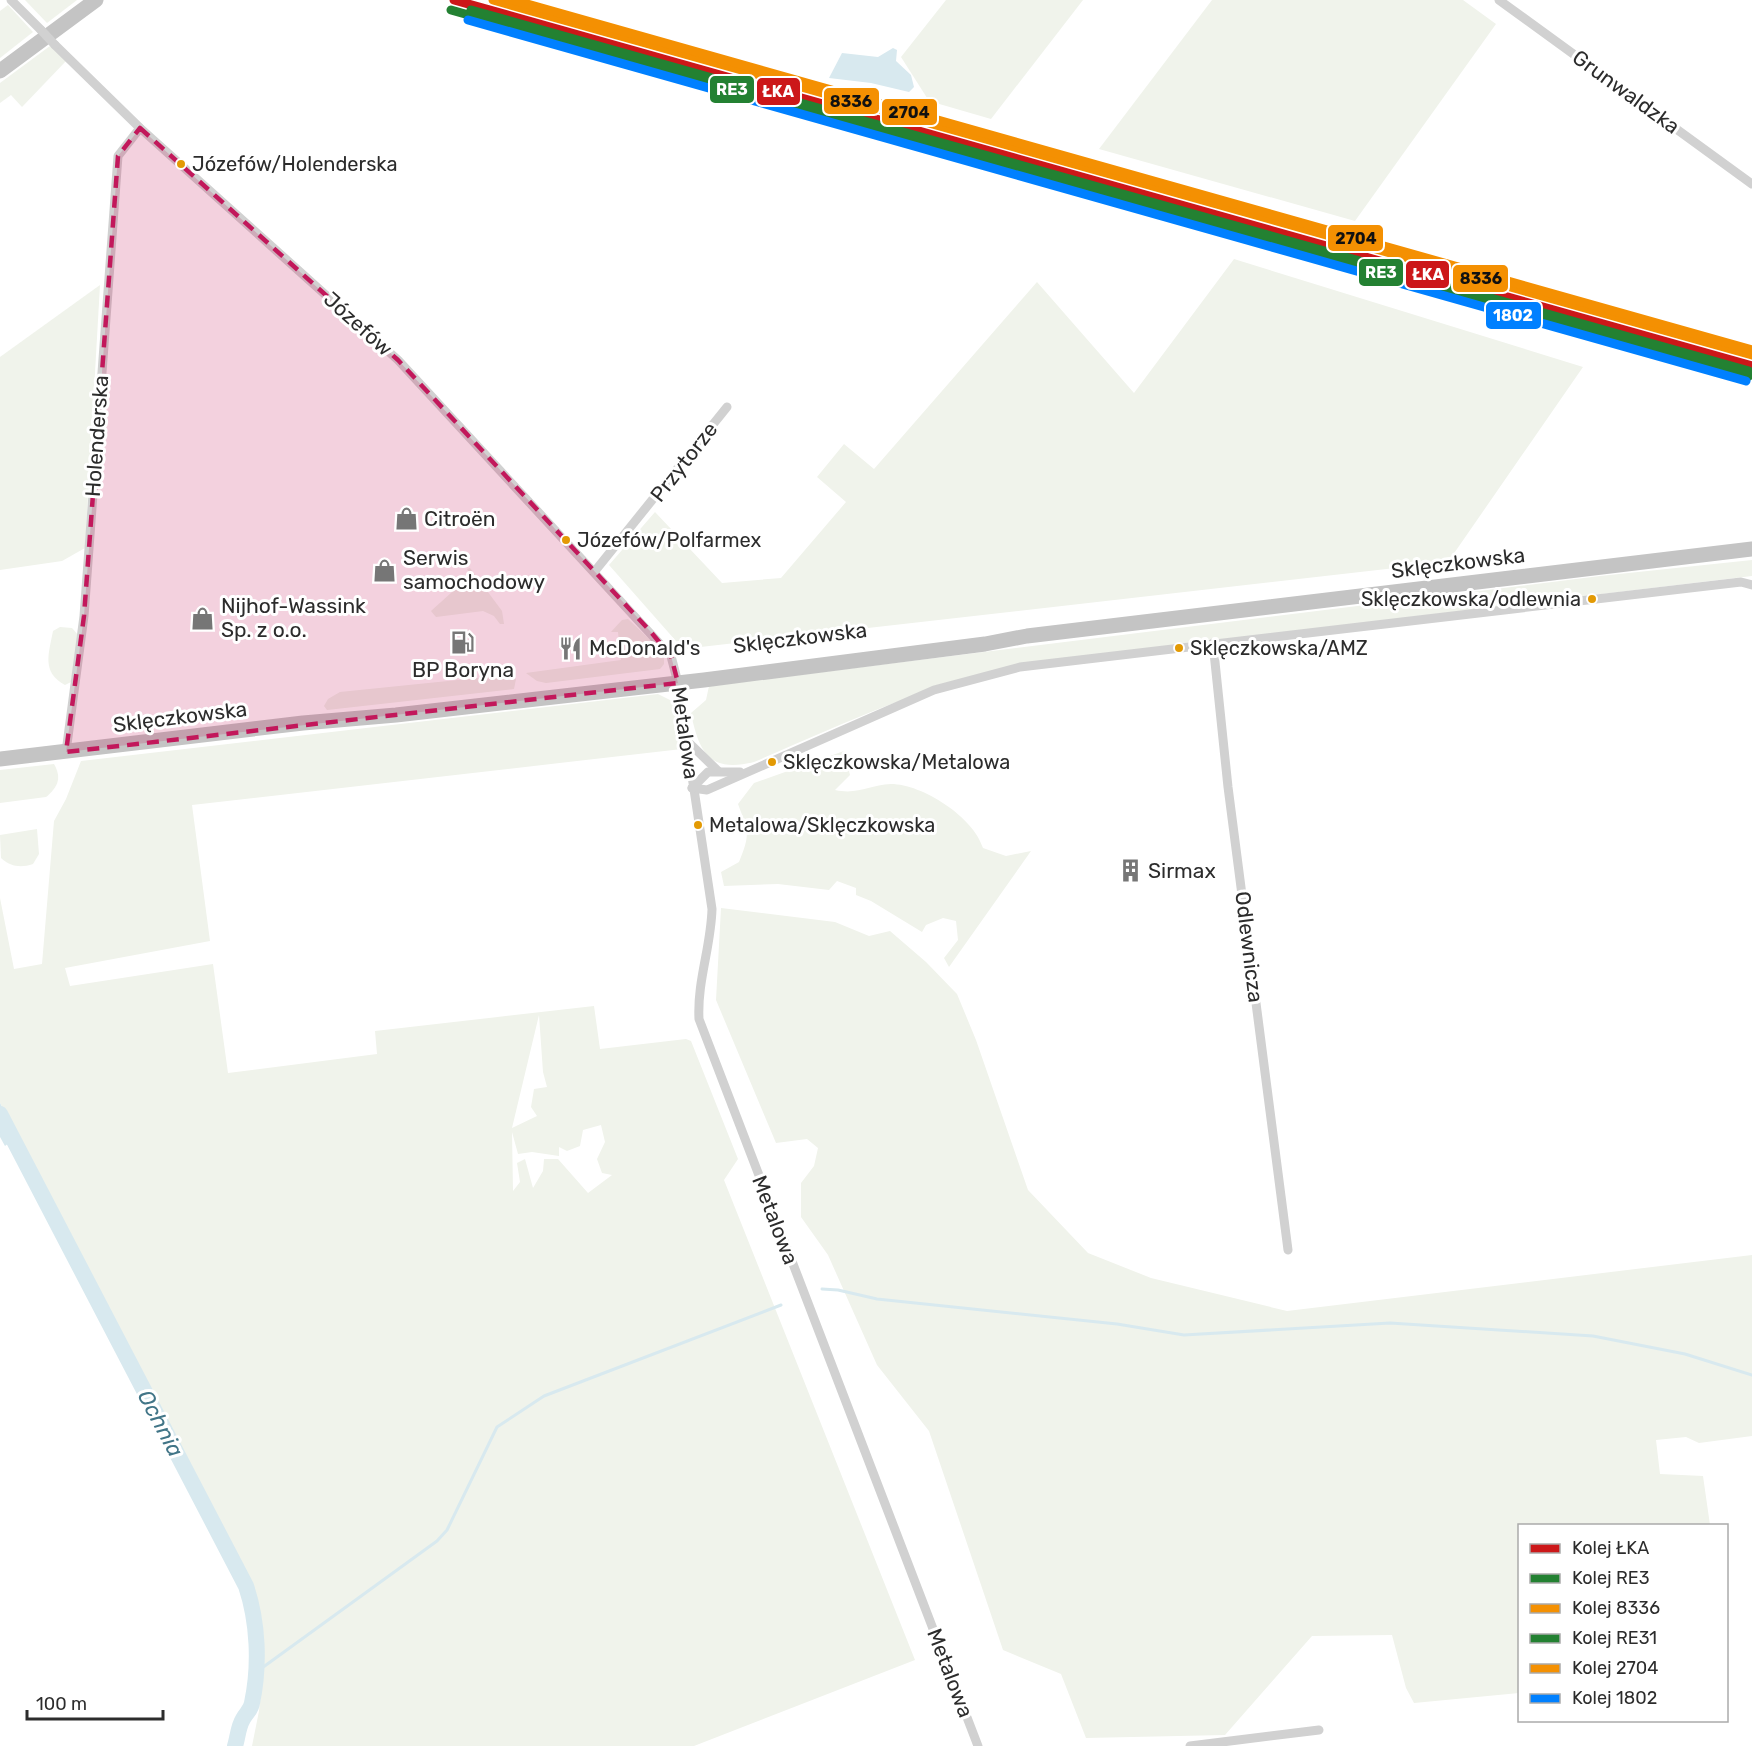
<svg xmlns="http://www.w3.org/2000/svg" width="1752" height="1746" viewBox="0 0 1752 1746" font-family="Rubik,sans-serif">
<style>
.green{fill:#f0f3eb;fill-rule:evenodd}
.water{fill:#d8e9ef}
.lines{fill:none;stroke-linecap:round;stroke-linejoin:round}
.stream{stroke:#d8e9ef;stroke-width:3}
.river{stroke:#d8e9ef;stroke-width:16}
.street{stroke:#d1d1d1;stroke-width:9}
.primary{stroke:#c4c4c4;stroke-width:15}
.street-bridge{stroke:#d1d1d1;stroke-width:9}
.rail-1-casing{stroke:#fff;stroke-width:14}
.rail-2-casing{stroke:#fff;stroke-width:14}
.rail-3-casing{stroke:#fff;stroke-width:14}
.rail-4-casing{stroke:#fff;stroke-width:14}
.rail-5-casing{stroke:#fff;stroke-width:14}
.rail-6-casing{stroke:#fff;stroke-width:14}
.rail-1{stroke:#cc1719;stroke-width:9}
.rail-2{stroke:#238132;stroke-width:9}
.rail-3{stroke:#f49002;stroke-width:9}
.rail-4{stroke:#238132;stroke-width:9}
.rail-5{stroke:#f49002;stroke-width:9}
.rail-6{stroke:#0080ff;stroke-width:9}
.marked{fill:#c2185b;fill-opacity:0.2;stroke:#c2185b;stroke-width:4.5;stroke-dasharray:12 8;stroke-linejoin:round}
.bus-dot{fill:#e39a04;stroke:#fff;stroke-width:2}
.labels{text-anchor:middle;stroke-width:6;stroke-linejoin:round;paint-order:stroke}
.bus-label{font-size:20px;fill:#2c2c2c;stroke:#fff;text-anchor:start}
.street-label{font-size:21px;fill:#2c2c2c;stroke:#fff}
.poi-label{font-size:21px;fill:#2c2c2c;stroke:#fff;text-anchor:start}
.water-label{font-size:22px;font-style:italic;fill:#417587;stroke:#fff}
.line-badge{stroke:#fff;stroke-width:2}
.badge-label{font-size:16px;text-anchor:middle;font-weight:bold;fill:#fff}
.pale-badge-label{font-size:16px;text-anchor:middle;font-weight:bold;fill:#111}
</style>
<rect width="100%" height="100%" fill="#fff"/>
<g class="green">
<path d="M25 0H77L47 23Z"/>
<path d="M946 0H1083L991 119 929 101 901 57Z"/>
<path d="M1212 0H1463L1496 24 1355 221 1099 149Z"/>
<path d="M8 5 33 32 0 58V11Z"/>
<path d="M50 46 66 61 22 107 11 95 0 103V83Z"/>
<path d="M1234 259 1583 367 1448 562 683 649 609 565 655 512 722 583 781 578 846 502 817 477 844 444 874 469 1037 282 1134 393Z"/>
<path d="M100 285 85 548 62 561 0 570V357Z"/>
<path d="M1752 560V576L1019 664C926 685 842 724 754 762 710 773 699 753 691 713L706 700 709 686 1600 576Z"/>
<path d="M470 568 502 611 504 624H500L494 616 483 611 436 617 431 611 471 575 467 569Z"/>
<path d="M628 619 664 653V664L660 669 546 683 537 681 526 673 621 660 618 632H611L622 620Z"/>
<path d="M60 627 72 628 78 635 71 682 65 685C41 672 49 653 53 631Z"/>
<path d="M507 675 516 679 514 689 327 710 324 706 328 699 340 692Z"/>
<path d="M658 694 676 703 682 749 192 805 210 941 65 968 70 986 213 964 228 1073 377 1054 375 1031 594 1006 600 1049 686 1039 691 1041 738 1159 724 1180 915 1660 694 1746H252L259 1711 264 1666 259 1663 255 1603 249 1580 177 1450 129 1348 75 1251 57 1209 0 1103V898L14 969 42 964 54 821 66 799 81 761ZM539 1015 543 1072 547 1087 534 1089 531 1107 537 1116 512 1128ZM601 1125 605 1142 597 1159 602 1173 612 1175 588 1193 558 1159H544L543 1171 533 1188 525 1159 517 1163 520 1182 513 1191 512 1132 518 1154 532 1152 559 1156V1147L567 1151 580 1146 583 1130Z"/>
<path d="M844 751 850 775 835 790C858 795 869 785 891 784 922 784 974 817 983 848L1006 856 1031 851 949 967 944 958 958 940 956 921 943 918 926 925 922 932 871 901 856 895V888L837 881 829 890 778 884 724 886 721 872 739 862C751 833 748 831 738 804L754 783Z"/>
<path d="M54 764C62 778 58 787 46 797L0 803V770Z"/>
<path d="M37 829 39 854 33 864C21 868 11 867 1 858L0 835Z"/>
<path d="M721 908 835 922 869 936 890 931 926 962 957 994 976 1040 1028 1190 1088 1253 1151 1278 1287 1311 1752 1255V1436L1699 1443 1686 1437 1656 1440 1660 1474 1703 1476 1710 1525 1520 1526 1519 1693 1414 1703 1406 1688 1392 1635 1312 1636 1225 1735 1086 1738 1061 1674 1003 1650 929 1431 877 1365 828 1255 801 1217V1183L814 1166 818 1148 807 1139 776 1143 716 1000Z"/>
</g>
<g class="water">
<path d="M893 48 897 50 896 61 911 75 914 87 909 92 871 83 829 78 842 53 878 57Z"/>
<path d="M0 1103 18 1136 5 1146 0 1137Z"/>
</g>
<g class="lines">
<g class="stream">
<path d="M822 1289 838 1290 877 1299 1117 1324 1184 1335 1390 1323 1593 1336 1685 1354 1752 1375"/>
<path d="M255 1673 437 1541 447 1530 497 1427 544 1396 781 1305"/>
</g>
<path class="river" d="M0 1114 246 1586C258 1622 260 1665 252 1703 251 1710 246 1713 243 1719 238 1727 238 1737 235 1746"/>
<g class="street">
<path d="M11 0 41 30"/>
<path d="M1499 0 1752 184"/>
<path d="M55 45 140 128 398 360 671 656 678 683 712 909C711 947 697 981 699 1019L978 1746"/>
<path d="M595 571 727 407"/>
<path d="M1213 643 1228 787 1288 1250"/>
<path d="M687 741 718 771"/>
<path d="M66 752 84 616 118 156 140 128"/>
<path d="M692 788 707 790 934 690 1020 667 1741 582 1752 585"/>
<path d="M692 788 708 772H740"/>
<path d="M1190 1746 1319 1730"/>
</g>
<g class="primary">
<path d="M0 71 96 0"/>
<path d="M0 759 303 723 396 715 704 680 985 644 1027 636 1752 549"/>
</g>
<path class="street-bridge" d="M41 30 55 45"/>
<defs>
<path id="rail-1" d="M454 0 1752 366"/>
<path id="rail-2" d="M451 10 1749 376"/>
<path id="rail-3" d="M493 0 1752 355"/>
<path id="rail-4" d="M471 10 1749 371"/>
<path id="rail-5" d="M513 0 1752 350"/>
<path id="rail-6" d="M468 20 1746 381"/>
</defs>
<use href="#rail-1" class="rail-1-casing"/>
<use href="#rail-2" class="rail-2-casing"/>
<use href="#rail-3" class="rail-3-casing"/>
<use href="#rail-4" class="rail-4-casing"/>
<use href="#rail-5" class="rail-5-casing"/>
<use href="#rail-6" class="rail-6-casing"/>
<use href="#rail-1" class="rail-1"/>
<use href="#rail-2" class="rail-2"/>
<use href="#rail-3" class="rail-3"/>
<use href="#rail-4" class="rail-4"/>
<use href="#rail-5" class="rail-5"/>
<use href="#rail-6" class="rail-6"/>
</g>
<path class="marked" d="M140 128 398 360 650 631 671 656 678 683 66 752 84 616 118 156Z"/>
<defs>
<symbol id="shop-bare" viewBox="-9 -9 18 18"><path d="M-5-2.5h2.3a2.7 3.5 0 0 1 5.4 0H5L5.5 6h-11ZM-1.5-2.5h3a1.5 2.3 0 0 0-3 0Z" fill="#767676" stroke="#fff" stroke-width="2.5" paint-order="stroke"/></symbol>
<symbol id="fuel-bare" viewBox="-9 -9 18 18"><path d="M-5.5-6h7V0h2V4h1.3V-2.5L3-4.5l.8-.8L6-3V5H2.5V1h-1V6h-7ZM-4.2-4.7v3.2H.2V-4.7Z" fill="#767676" stroke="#fff" stroke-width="2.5" paint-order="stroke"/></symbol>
<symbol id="restaurant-bare" viewBox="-9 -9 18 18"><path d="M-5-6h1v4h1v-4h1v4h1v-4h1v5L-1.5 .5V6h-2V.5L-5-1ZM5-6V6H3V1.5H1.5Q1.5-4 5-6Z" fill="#767676" stroke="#fff" stroke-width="2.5" paint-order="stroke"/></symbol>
<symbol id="building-bare" viewBox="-9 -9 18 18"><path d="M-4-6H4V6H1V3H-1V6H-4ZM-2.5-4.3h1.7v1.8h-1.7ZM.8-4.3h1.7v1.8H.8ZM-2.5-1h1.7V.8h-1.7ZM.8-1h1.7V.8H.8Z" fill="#767676" stroke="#fff" stroke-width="2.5" paint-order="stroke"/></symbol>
</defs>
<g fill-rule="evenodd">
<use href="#shop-bare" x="390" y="502" width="33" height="33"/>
<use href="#shop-bare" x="368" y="554" width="33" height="33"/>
<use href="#shop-bare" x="186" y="602" width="33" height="33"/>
<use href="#fuel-bare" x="446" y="626" width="33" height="33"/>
<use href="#restaurant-bare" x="554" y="632" width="33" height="33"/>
<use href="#building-bare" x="1114" y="854" width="33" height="33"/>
</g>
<g class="bus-dot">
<circle cx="181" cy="164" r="5"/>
<circle cx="566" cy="540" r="5"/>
<circle cx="1592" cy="599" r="5"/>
<circle cx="1179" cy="648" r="5"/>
<circle cx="772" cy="762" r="5"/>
<circle cx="698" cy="825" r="5"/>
</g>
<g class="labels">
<g class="bus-label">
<text x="192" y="171">Józefów/Holenderska</text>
<text x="577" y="547">Józefów/Polfarmex</text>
<text x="1581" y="606" text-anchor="end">Sklęczkowska/odlewnia</text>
<text x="1190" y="655">Sklęczkowska/AMZ</text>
<text x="783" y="769">Sklęczkowska/Metalowa</text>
<text x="709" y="832">Metalowa/Sklęczkowska</text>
</g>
<g class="street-label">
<text transform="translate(1626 92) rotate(36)" y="7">Grunwaldzka</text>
<text transform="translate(358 324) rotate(42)" y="7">Józefów</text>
<text transform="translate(97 436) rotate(-86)" y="7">Holenderska</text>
<text transform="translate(684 462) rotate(-52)" y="7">Przytorze</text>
<text transform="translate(1458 563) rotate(-7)" y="7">Sklęczkowska</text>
<text transform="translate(800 638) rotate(-7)" y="7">Sklęczkowska</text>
<text transform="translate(180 717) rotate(-7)" y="7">Sklęczkowska</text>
<text transform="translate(685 733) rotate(82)" y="7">Metalowa</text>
<text transform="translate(1249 947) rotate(83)" y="7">Odlewnicza</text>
<text transform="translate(775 1220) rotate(69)" y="7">Metalowa</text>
<text transform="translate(950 1673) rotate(69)" y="7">Metalowa</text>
</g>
<g class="poi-label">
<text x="424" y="526">Citroën</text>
<text x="403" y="565">Serwis<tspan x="403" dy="24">samochodowy</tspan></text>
<text x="221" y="613">Nijhof-Wassink<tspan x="221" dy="24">Sp. z o.o.</tspan></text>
<text x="589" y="655">McDonald's</text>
<text x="463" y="677" text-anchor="middle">BP Boryna</text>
<text x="1148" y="878">Sirmax</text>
</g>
<g class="water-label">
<text transform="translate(161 1423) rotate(62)" y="8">Ochnia</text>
</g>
</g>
<g class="line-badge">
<rect x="709" y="75" width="46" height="29" rx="6" fill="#238132"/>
<rect x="756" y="77" width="45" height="29" rx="6" fill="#cc1719"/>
<rect x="823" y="87" width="57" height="28" rx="6" fill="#f49002"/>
<rect x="881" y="98" width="57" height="28" rx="6" fill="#f49002"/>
<rect x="1327" y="224" width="57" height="28" rx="6" fill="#f49002"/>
<rect x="1358" y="258" width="46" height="29" rx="6" fill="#238132"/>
<rect x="1405" y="260" width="45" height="29" rx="6" fill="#cc1719"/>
<rect x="1452" y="264" width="57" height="29" rx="6" fill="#f49002"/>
<rect x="1485" y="301" width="57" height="29" rx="6" fill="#0080ff"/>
</g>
<g class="badge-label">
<text x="732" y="95">RE3</text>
<text x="778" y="97">ŁKA</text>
<text x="1381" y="278">RE3</text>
<text x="1428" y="280">ŁKA</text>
<text x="1513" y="321">1802</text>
</g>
<g class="pale-badge-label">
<text x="851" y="107">8336</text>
<text x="909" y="118">2704</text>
<text x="1356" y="244">2704</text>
<text x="1481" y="284">8336</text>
</g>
<rect x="1518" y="1524" width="210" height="198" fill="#ffffff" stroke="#ababab" stroke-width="1.5"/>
<rect x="1530" y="1544" width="30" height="9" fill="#cc1719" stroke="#ababab" stroke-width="1.5"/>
<text x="1572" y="1554" font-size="18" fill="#2c2c2c">Kolej ŁKA</text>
<rect x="1530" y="1574" width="30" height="9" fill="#238132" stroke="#ababab" stroke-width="1.5"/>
<text x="1572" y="1584" font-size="18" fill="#2c2c2c">Kolej RE3</text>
<rect x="1530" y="1604" width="30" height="9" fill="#f49002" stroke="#ababab" stroke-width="1.5"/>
<text x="1572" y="1614" font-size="18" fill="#2c2c2c">Kolej 8336</text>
<rect x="1530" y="1634" width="30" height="9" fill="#238132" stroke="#ababab" stroke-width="1.5"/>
<text x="1572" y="1644" font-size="18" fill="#2c2c2c">Kolej RE31</text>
<rect x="1530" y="1664" width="30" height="9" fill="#f49002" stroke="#ababab" stroke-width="1.5"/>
<text x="1572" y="1674" font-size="18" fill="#2c2c2c">Kolej 2704</text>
<rect x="1530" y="1694" width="30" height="9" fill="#0080ff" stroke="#ababab" stroke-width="1.5"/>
<text x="1572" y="1704" font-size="18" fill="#2c2c2c">Kolej 1802</text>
<path d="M27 1710v9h136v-9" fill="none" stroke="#2c2c2c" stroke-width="3"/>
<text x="36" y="1710" font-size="18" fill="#2c2c2c" stroke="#ffffff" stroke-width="4.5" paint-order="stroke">100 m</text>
</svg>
